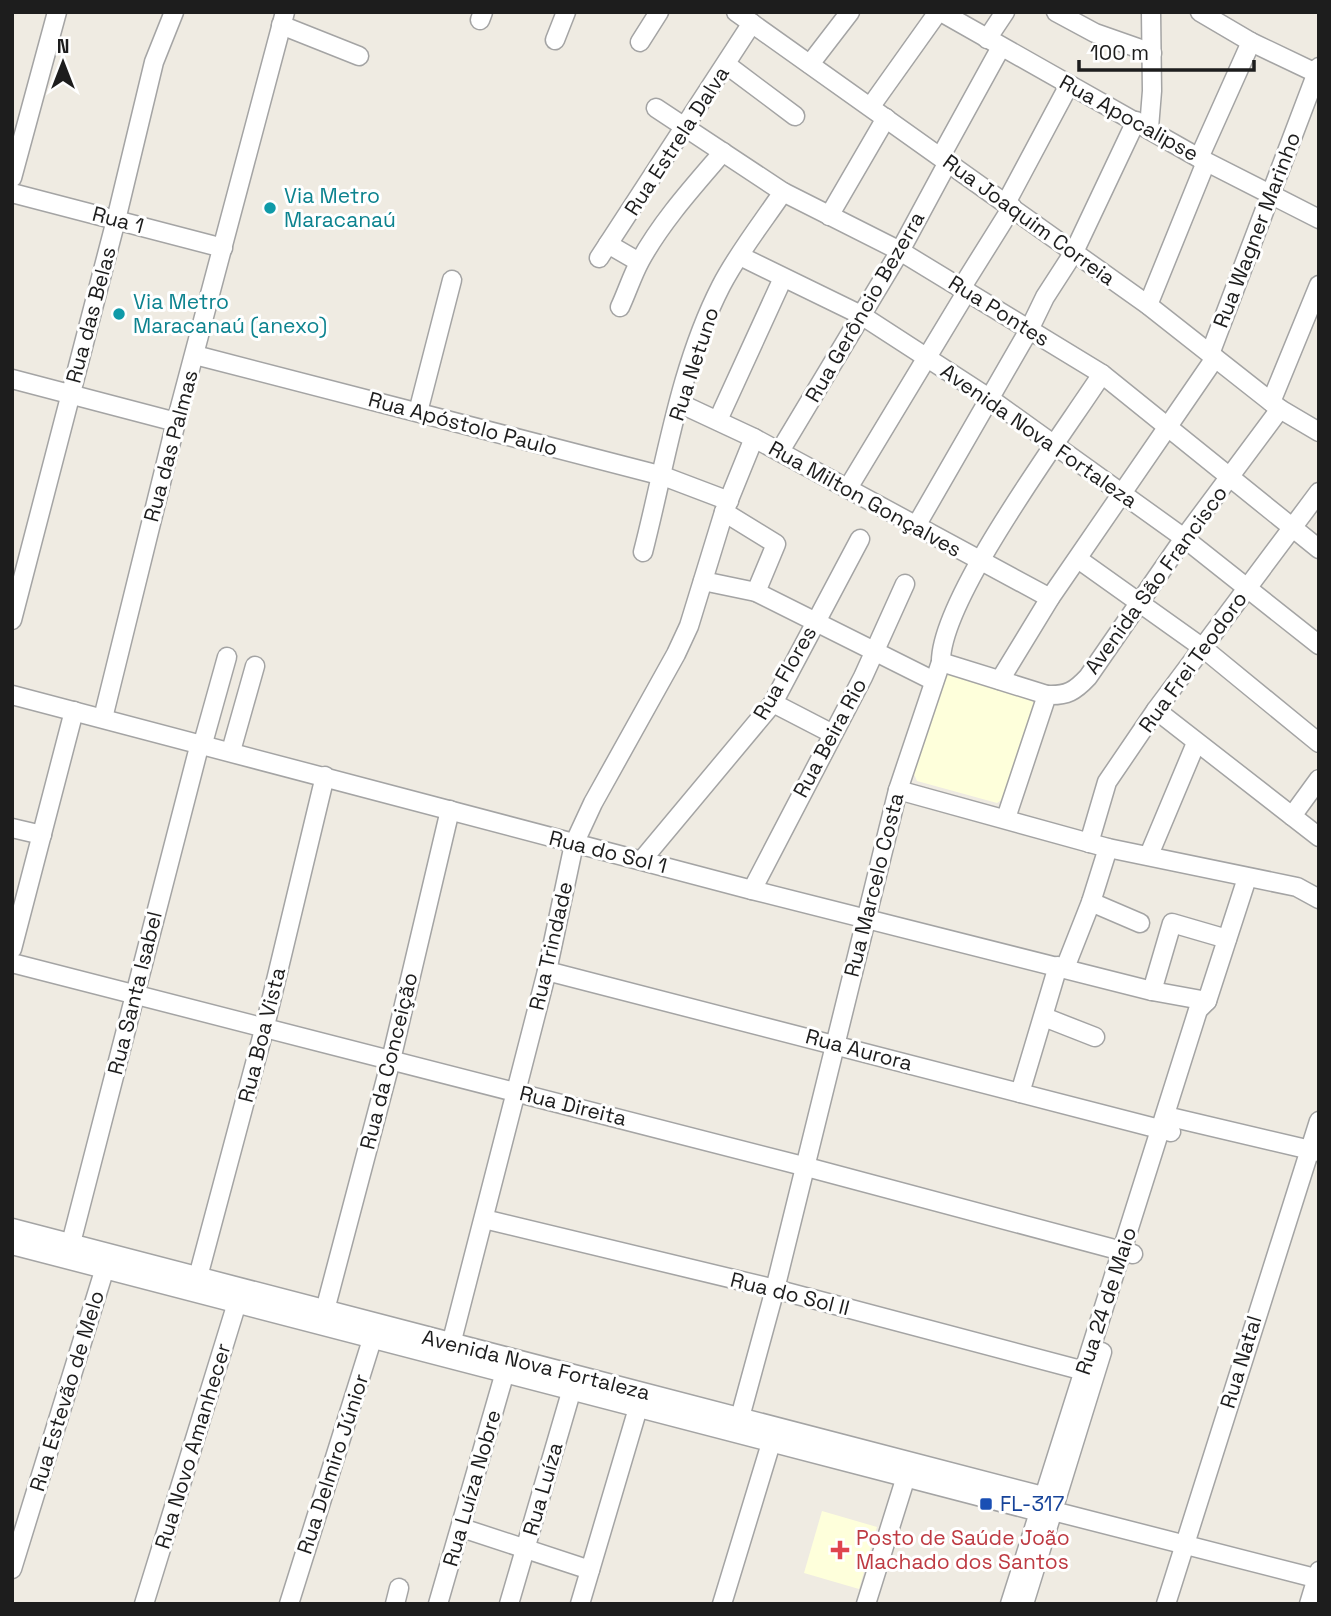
<svg xmlns="http://www.w3.org/2000/svg" width="1331" height="1616" viewBox="0 0 1331 1616" font-family="'Space Grotesk',sans-serif">
<style>
.education{fill:#feffdb}
.lines{fill:none;stroke-linecap:round;stroke-linejoin:round}
.minor-casing{stroke:#a4a4a4;stroke-width:21}
.minor{stroke:#fff;stroke-width:18}
.culture-dot{fill:#0f9aa8;stroke:#fff;stroke-width:2.5}
.transit-dot{fill:#1a4fb4;stroke:#fff;stroke-width:2.5}
.health-dot{fill:#e0444e;stroke:#fff;stroke-width:2.5}
.labels{text-anchor:middle;stroke-width:6;stroke-linejoin:round;paint-order:stroke}
.street-label{font-size:21px;fill:#1d1d1d;stroke:#fff}
.culture-label{font-size:21px;fill:#0d838f;stroke:#fff;text-anchor:start}
.transit-label{font-size:21px;fill:#164399;stroke:#fff;text-anchor:start}
.health-label{font-size:21px;fill:#be3a42;stroke:#fff;text-anchor:start}
</style>
<rect width="100%" height="100%" fill="#efebe2"/>
<g class="education">
<path d="M952 670 1031 697 1035 707 1006 797 997 803 917 781 913 772 945 674Z"/>
<path d="M822 1511 877 1527 859 1589 804 1573Z"/>
</g>
<g class="lines">
<defs>
<g id="minor">
<path d="M736 12 1148 305 1280 409 1319 432"/>
<path d="M941 12 1199 158 1319 219"/>
<path d="M1056 12 1095 33 1152 53"/>
<path d="M1200 12 1251 42 1316 73"/>
<path d="M480 20 483 12"/>
<path d="M281 25 359 56"/>
<path d="M987 39 1005 12"/>
<path d="M555 40 566 12"/>
<path d="M640 42 659 12"/>
<path d="M810 64 850 12"/>
<path d="M727 65 795 116"/>
<path d="M871 106 938 12"/>
<path d="M656 108 783 192 900 251 1102 374 1319 549"/>
<path d="M1149 128 1152 91 1151 12"/>
<path d="M941 156 1001 47"/>
<path d="M1199 158 1251 42"/>
<path d="M12 178 57 12"/>
<path d="M12 193 223 248"/>
<path d="M1006 203 1069 85"/>
<path d="M829 216 886 118"/>
<path d="M608 244 639 262"/>
<path d="M740 256 861 315 989 398 1184 538 1319 645"/>
<path d="M599 258 752 23"/>
<path d="M962 287 1012 207"/>
<path d="M1148 305 1206 162"/>
<path d="M620 307C627 292 632 276 640 261 662 221 693 187 723 152"/>
<path d="M1210 354 1319 67"/>
<path d="M195 355 663 476 729 501"/>
<path d="M12 379 176 422"/>
<path d="M1271 402 1319 285"/>
<path d="M679 403 754 438 1050 598"/>
<path d="M418 412 452 280"/>
<path d="M718 420 783 278"/>
<path d="M780 451 900 251 948 162"/>
<path d="M848 488 967 291"/>
<path d="M724 512 776 544 756 592"/>
<path d="M916 526 1029 330 1045 297 1074 252 1136 121"/>
<path d="M643 552C666 463 679 368 721 286 738 253 762 223 783 192"/>
<path d="M1078 559 1203 648 1319 743"/>
<path d="M703 581 756 592 934 681"/>
<path d="M12 620 116 220 154 62 174 12"/>
<path d="M941 662 1047 695"/>
<path d="M1000 680 1050 598 1215 358"/>
<path d="M12 695 752 890 1152 991 1207 1001"/>
<path d="M773 703 831 733"/>
<path d="M1156 710 1319 837"/>
<path d="M103 718 176 422 285 12"/>
<path d="M203 743 227 657"/>
<path d="M231 751 255 666"/>
<path d="M898 790 1108 848 1297 887 1319 899"/>
<path d="M1292 816 1319 779"/>
<path d="M1006 818 1047 695C1067 696 1075 691 1088 677L1184 538 1280 409"/>
<path d="M12 828 42 835"/>
<path d="M1089 843 1107 782 1156 710 1319 492"/>
<path d="M1149 855 1196 743"/>
<path d="M642 860 773 703 860 539"/>
<path d="M752 890 863 677 905 584"/>
<path d="M1091 902 1140 923"/>
<path d="M12 949 74 711"/>
<path d="M12 963 803 1166 1133 1254"/>
<path d="M1065 968 1091 902 1108 848"/>
<path d="M547 971 1171 1132"/>
<path d="M1152 991 1172 923 1227 939"/>
<path d="M1044 1017 1095 1037"/>
<path d="M1020 1093 1058 966"/>
<path d="M1166 1116 1319 1152"/>
<path d="M484 1219 775 1289 1092 1373"/>
<path d="M12 1228 1043 1496 1053 1511"/>
<path d="M71 1243 200 743"/>
<path d="M12 1245 1039 1512 1053 1511 1319 1579"/>
<path d="M195 1288 265 1026 325 776"/>
<path d="M325 1310 391 1060 450 810"/>
<path d="M449 1352 547 971 574 844 593 803 676 654 689 626 724 512 754 438"/>
<path d="M736 1432 775 1289 898 790 941 662C940 599 1063 434 1102 374"/>
<path d="M462 1528 590 1570"/>
<path d="M12 1569 108 1258"/>
<path d="M144 1604 240 1293"/>
<path d="M289 1604 375 1330"/>
<path d="M395 1604 399 1588"/>
<path d="M438 1604 505 1372"/>
<path d="M509 1604 574 1382"/>
<path d="M580 1604 641 1398"/>
<path d="M722 1604 775 1430"/>
<path d="M866 1604 909 1467"/>
<path d="M1010 1604 1198 1010 1207 1001 1247 878"/>
<path d="M1024 1604 1102 1352"/>
<path d="M1166 1604 1319 1121"/>
<path d="M1309 1604 1319 1571"/>
</g>
</defs>
<use href="#minor" class="minor-casing"/>
<use href="#minor" class="minor"/>
</g>
<g class="culture-dot">
<circle cx="270" cy="208" r="7"/>
<circle cx="119" cy="314" r="7"/>
</g>
<rect class="transit-dot" x="979" y="1497" width="14" height="14" rx="3.5"/>
<path class="health-dot" d="M836.5 1539.5h7v7h7v7h-7v7h-7v-7h-7v-7h7z"/>
<g class="labels">
<g class="street-label">
<text transform="translate(1129 118) rotate(29)" y="7">Rua Apocalipse</text>
<text transform="translate(677 141) rotate(-57)" y="7">Rua Estrela Dalva</text>
<text transform="translate(118 220) rotate(15)" y="7">Rua 1</text>
<text transform="translate(1029 220) rotate(36)" y="7">Rua Joaquim Correia</text>
<text transform="translate(1257 230) rotate(-69)" y="7">Rua Wagner Marinho</text>
<text transform="translate(865 307) rotate(-60)" y="7">Rua Gerôncio Bezerra</text>
<text transform="translate(999 311) rotate(32)" y="7">Rua Pontes</text>
<text transform="translate(91 315) rotate(-75)" y="7">Rua das Belas</text>
<text transform="translate(694 364) rotate(-72)" y="7">Rua Netuno</text>
<text transform="translate(463 424) rotate(15)" y="7">Rua Apóstolo Paulo</text>
<text transform="translate(1039 436) rotate(35)" y="7">Avenida Nova Fortaleza</text>
<text transform="translate(171 446) rotate(-75)" y="7">Rua das Palmas</text>
<text transform="translate(865 499) rotate(29)" y="7">Rua Milton Gonçalves</text>
<text transform="translate(1156 580) rotate(-54)" y="7">Avenida São Francisco</text>
<text transform="translate(1193 662) rotate(-54)" y="7">Rua Frei Teodoro</text>
<text transform="translate(785 673) rotate(-60)" y="7">Rua Flores</text>
<text transform="translate(830 738) rotate(-62)" y="7">Rua Beira Rio</text>
<text transform="translate(608 852) rotate(14)" y="7">Rua do Sol 1</text>
<text transform="translate(874 885) rotate(-76)" y="7">Rua Marcelo Costa</text>
<text transform="translate(551 946) rotate(-77)" y="7">Rua Trindade</text>
<text transform="translate(135 993) rotate(-76)" y="7">Rua Santa Isabel</text>
<text transform="translate(262 1035) rotate(-76)" y="7">Rua Boa Vista</text>
<text transform="translate(859 1050) rotate(15)" y="7">Rua Aurora</text>
<text transform="translate(389 1061) rotate(-76)" y="7">Rua da Conceição</text>
<text transform="translate(573 1106) rotate(14)" y="7">Rua Direita</text>
<text transform="translate(790 1294) rotate(14)" y="7">Rua do Sol II</text>
<text transform="translate(1106 1301) rotate(-72)" y="7">Rua 24 de Maio</text>
<text transform="translate(1241 1362) rotate(-73)" y="7">Rua Natal</text>
<text transform="translate(536 1365) rotate(14)" y="7">Avenida Nova Fortaleza</text>
<text transform="translate(67 1391) rotate(-73)" y="7">Rua Estevão de Melo</text>
<text transform="translate(193 1446) rotate(-73)" y="7">Rua Novo Amanhecer</text>
<text transform="translate(333 1464) rotate(-72)" y="7">Rua Delmiro Júnior</text>
<text transform="translate(472 1488) rotate(-74)" y="7">Rua Luíza Nobre</text>
<text transform="translate(543 1489) rotate(-74)" y="7">Rua Luíza</text>
</g>
<g class="culture-label">
<text x="284" y="203">Via Metro<tspan x="284" dy="24">Maracanaú</tspan></text>
<text x="133" y="309">Via Metro<tspan x="133" dy="24">Maracanaú (anexo)</tspan></text>
</g>
<g class="transit-label">
<text x="1000" y="1511">FL-317</text>
</g>
<g class="health-label">
<text x="856" y="1545">Posto de Saúde João<tspan x="856" dy="24">Machado dos Santos</tspan></text>
</g>
</g>
<rect width="1331" height="1616" fill="none" stroke="#1d1d1d" stroke-width="28"/>
<g transform="translate(63 63)" stroke="#ffffff" stroke-width="5" paint-order="stroke">
<path d="M0-5L12 26L0 18L-12 26Z" fill="#1d1d1d"/>
<text y="-10" font-size="19" font-weight="bold" text-anchor="middle" fill="#1d1d1d">N</text>
</g>
<path d="M1079 60v10h175v-10" fill="none" stroke="#1d1d1d" stroke-width="3.5"/>
<text x="1090" y="60" font-size="21" fill="#1d1d1d" stroke="#ffffff" stroke-width="5" paint-order="stroke">100 m</text>
</svg>
